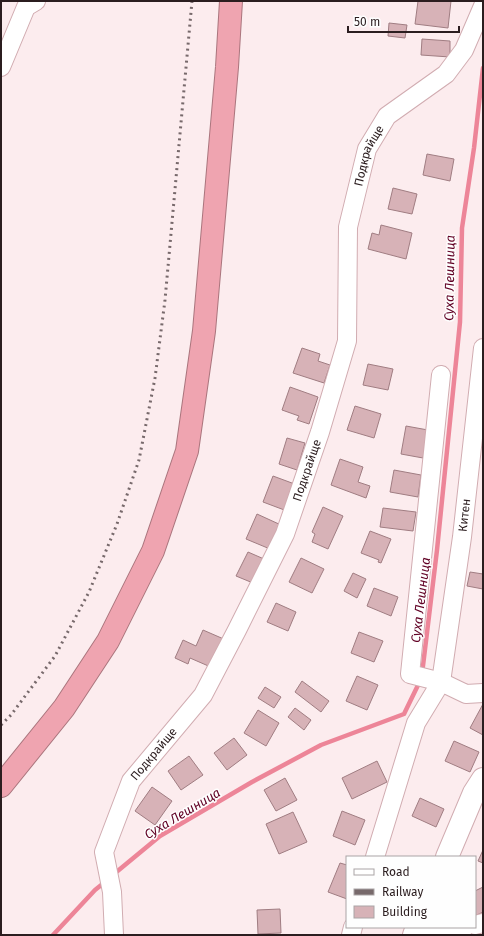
<svg xmlns="http://www.w3.org/2000/svg" width="484" height="936" viewBox="0 0 484 936" font-family="'Fira Sans',sans-serif">
<style>
.lines{fill:none;stroke-linecap:round;stroke-linejoin:round}
.stream{stroke:#ed8598;stroke-width:4.5}
.building{fill:#d7b2b7;stroke:#a07d82}
.street-casing{stroke:#d1acb1;stroke-width:20}
.secondary-casing{stroke:#d1acb1;stroke-width:24}
.highway-casing{stroke:#aa757d;stroke-width:24}
.street{stroke:#fff;stroke-width:18}
.secondary{stroke:#fff;stroke-width:22}
.highway{stroke:#efa4b0;stroke-width:22}
.rail{stroke:#77696b;stroke-width:3;stroke-dasharray:2 4;stroke-linecap:butt}
.labels{text-anchor:middle;stroke-width:3;stroke-linejoin:round;paint-order:stroke}
.street-label{font-size:12px;fill:#2b1d1f;stroke:#fefefe}
.water-label{font-size:13px;font-style:italic;fill:#610024;stroke:#fefefe}
</style>
<rect width="100%" height="100%" fill="#fcecee"/>
<g class="lines">
<g class="stream">
<path d="M422 674 437 550 460 322 462 228 474 148 483 68"/>
<path d="M114 874 160 836 252 782 321 745 404 714 420 681"/>
<path d="M53 935 95 890 105 882"/>
</g>
</g>
<g class="building">
<path d="M418 1H451L448 28 415 24Z"/>
<path d="M389 23 407 25 405 38 388 36Z"/>
<path d="M422 39 450 41V57L421 55Z"/>
<path d="M427 154 454 159 450 181 423 175Z"/>
<path d="M393 188 417 194 412 214 388 209Z"/>
<path d="M381 225 412 233 406 259 368 249 372 233 379 235Z"/>
<path d="M302 348 320 354 318 361 330 365 324 383 293 373Z"/>
<path d="M368 364 393 369 388 390 363 385Z"/>
<path d="M290 387 318 397 309 424 297 420 299 416 282 410Z"/>
<path d="M355 406 381 414 374 438 347 430Z"/>
<path d="M406 426 428 430 423 458 401 454Z"/>
<path d="M287 438 305 443 297 470 279 464Z"/>
<path d="M340 459 363 467 358 482 370 486 366 498 331 485Z"/>
<path d="M394 470 421 475 418 497 390 492Z"/>
<path d="M273 476 300 486 287 511 263 502Z"/>
<path d="M323 507 343 516 328 549 312 542 315 534 312 532Z"/>
<path d="M383 508 416 512 413 531 380 527Z"/>
<path d="M257 514 281 525 270 549 246 539Z"/>
<path d="M370 531 391 539 381 563 378 562 379 560 361 553Z"/>
<path d="M248 552 264 559 253 583 236 576Z"/>
<path d="M301 558 324 569 312 593 289 582Z"/>
<path d="M470 572 483 574V589L467 586Z"/>
<path d="M353 573 366 579 357 598 344 591Z"/>
<path d="M374 588 398 597 391 616 367 606Z"/>
<path d="M276 603 296 612 288 631 267 622Z"/>
<path d="M203 630 226 640 213 668 190 658 188 664 175 658 183 640 196 646Z"/>
<path d="M359 632 383 641 374 662 351 653Z"/>
<path d="M357 676 378 685 367 710 346 701Z"/>
<path d="M302 681 329 701 321 712 295 692Z"/>
<path d="M265 687 281 697 274 708 258 698Z"/>
<path d="M483 704V735L470 728Z"/>
<path d="M295 708 311 720 304 730 288 717Z"/>
<path d="M258 710 279 723 266 746 244 733Z"/>
<path d="M234 738 247 755 227 770 214 753Z"/>
<path d="M454 741 479 752 470 772 445 761Z"/>
<path d="M189 756 203 775 181 790 168 771Z"/>
<path d="M377 761 387 782 352 799 342 778Z"/>
<path d="M285 778 297 800 276 811 264 790Z"/>
<path d="M152 787 172 801 155 825 135 811Z"/>
<path d="M420 798 444 809 436 827 412 816Z"/>
<path d="M342 811 365 820 355 845 333 836Z"/>
<path d="M293 812 307 842 279 854 266 824Z"/>
<path d="M483 850V863L478 861Z"/>
<path d="M340 863 347 865V899L328 892Z"/>
<path d="M483 887V912L475 916V891Z"/>
<path d="M280 909 281 933 258 934 257 910Z"/>
</g>
<g class="lines">
<defs>
<g id="street">
<path d="M1 67 26 7 36 1"/>
<path id="s1" d="M441 375 410 674 441 682 462 537 483 348"/>
<path d="M375 857 416 723 441 682 466 694 483 693"/>
<path d="M475 925 483 923"/>
<path id="s2" d="M114 935 112 892 104 852 131 781 203 695 237 630 285 534 320 432 347 341 348 227 367 149 387 116 446 74 464 50 483 6"/>
<path d="M351 935 353 927"/>
<path d="M430 935 465 927"/>
</g>
<g id="secondary">
<path d="M447 857 474 793 483 779"/>
<path d="M414 935 417 927"/>
</g>
<path id="highway" d="M1 786 64 708 108 641 153 551 187 451 204 331 227 67 231 1"/>
</defs>
<use href="#street" class="street-casing"/>
<use href="#secondary" class="secondary-casing"/>
<use href="#highway" class="highway-casing"/>
<use href="#street" class="street"/>
<use href="#secondary" class="secondary"/>
<use href="#highway" class="highway"/>
<path class="rail" d="M1 725 11 715 55 656 89 592 117 524 139 460 155 378 165 300 192 1"/>
</g>
<g class="labels">
<g class="street-label">
<text dy="4" stroke="none"><textPath href="#s2" startOffset="844">Подкрайще</textPath></text>
<text dy="4" stroke="none"><textPath href="#s2" startOffset="520">Подкрайще</textPath></text>
<text dy="4" stroke="none"><textPath href="#s1" startOffset="501">Китен</textPath></text>
<text dy="4" stroke="none"><textPath href="#s2" startOffset="195">Подкрайще</textPath></text>
</g>
<g class="water-label">
<text transform="translate(449 278) rotate(-89)" y="5">Суха Лешница</text>
<text transform="translate(420 600) rotate(-83)" y="5">Суха Лешница</text>
<text transform="translate(182 813) rotate(-31)" y="5">Суха Лешница</text>
</g>
</g>
<rect width="484" height="936" fill="none" stroke="#2b1d1f" stroke-width="4"/>
<rect x="346" y="856" width="130" height="72" fill="#fefefe" stroke="#aaa4a5"/>
<rect x="354" y="869" width="20" height="6" fill="#ffffff" stroke="#aaa4a5"/>
<text x="382" y="876" font-size="12" fill="#2b1d1f">Road</text>
<rect x="354" y="889" width="20" height="6" fill="#77696b" stroke="#aaa4a5"/>
<text x="382" y="896" font-size="12" fill="#2b1d1f">Railway</text>
<rect x="354" y="906" width="20" height="12" fill="#d7b2b7" stroke="#aaa4a5"/>
<text x="382" y="916" font-size="12" fill="#2b1d1f">Building</text>
<path d="M348 26v6h111v-6" fill="none" stroke="#2b1d1f" stroke-width="2"/>
<text x="354" y="26" font-size="12" fill="#2b1d1f" stroke="#fefefe" stroke-width="3" paint-order="stroke">50 m</text>
</svg>
